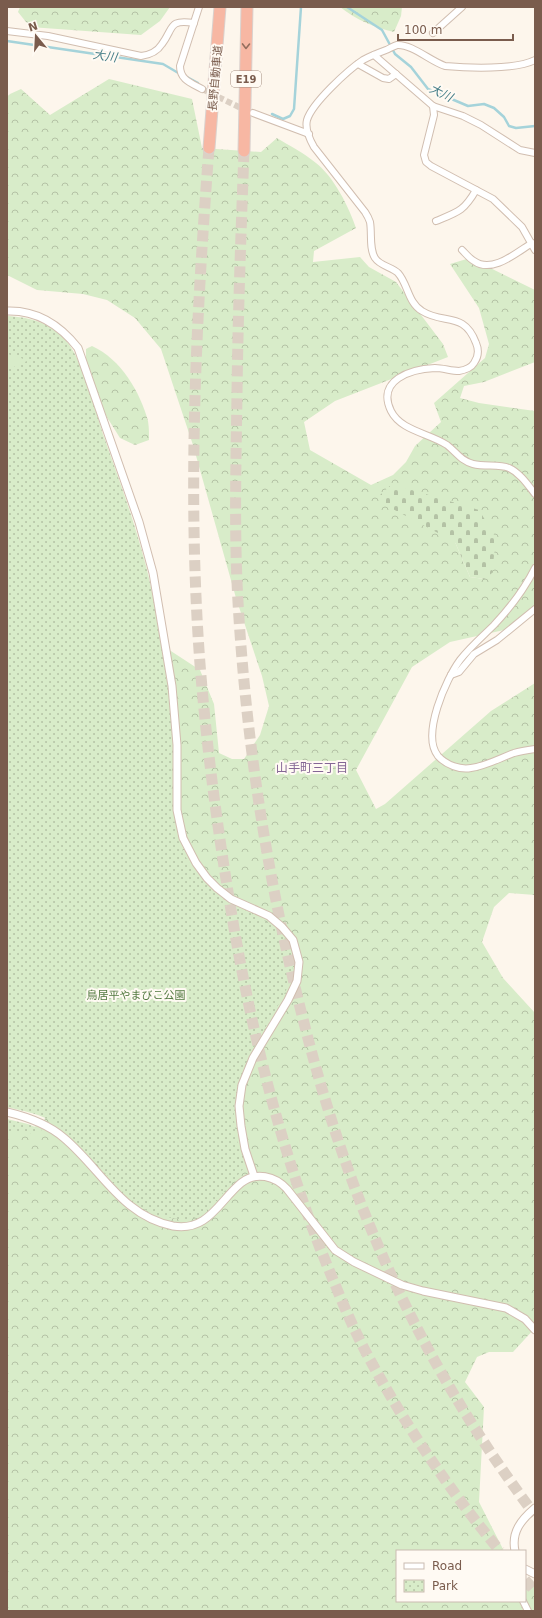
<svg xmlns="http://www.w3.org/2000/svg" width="542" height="1618" viewBox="0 0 542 1618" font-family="'DejaVu Sans','Noto Sans JP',sans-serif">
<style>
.forest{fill:url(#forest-crowns);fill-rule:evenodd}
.cemetery{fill:url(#cemetery-stones)}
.park{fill:url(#park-dots)}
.pitch{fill:#d8ecc9}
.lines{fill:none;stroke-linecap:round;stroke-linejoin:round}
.stream{stroke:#a5d3da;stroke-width:2.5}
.minor-tunnel{stroke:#dcd0c4;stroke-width:6;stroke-dasharray:6 3;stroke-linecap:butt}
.motorway-tunnel{stroke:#dcd0c4;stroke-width:11;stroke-dasharray:11 5.5;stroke-linecap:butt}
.minor-casing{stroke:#d1beb0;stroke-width:8}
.tertiary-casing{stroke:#d1beb0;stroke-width:9}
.motorway-casing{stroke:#dad1cd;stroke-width:13}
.minor{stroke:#fff;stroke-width:6}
.tertiary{stroke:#fff;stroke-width:7}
.motorway{stroke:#f7b7a3;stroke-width:11}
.oneway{stroke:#936e5e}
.labels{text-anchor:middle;stroke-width:4;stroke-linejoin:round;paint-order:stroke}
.shield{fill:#fffaf3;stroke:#a28b7f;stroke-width:1}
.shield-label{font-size:10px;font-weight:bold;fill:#7a5c4d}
.street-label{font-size:11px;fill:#7a5c4d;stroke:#fffaf3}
.park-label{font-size:11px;fill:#537a41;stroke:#fffaf3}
.water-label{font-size:12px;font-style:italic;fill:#437c86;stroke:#fffaf3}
.neighbourhood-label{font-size:12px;fill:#846695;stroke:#fffaf3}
</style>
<defs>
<pattern id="forest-crowns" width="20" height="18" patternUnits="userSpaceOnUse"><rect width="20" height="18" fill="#d8ecc9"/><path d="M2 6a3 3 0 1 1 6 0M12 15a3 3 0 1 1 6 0" fill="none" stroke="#b4c2a5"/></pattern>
<pattern id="cemetery-stones" width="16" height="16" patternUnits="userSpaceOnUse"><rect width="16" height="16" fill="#d8ecc9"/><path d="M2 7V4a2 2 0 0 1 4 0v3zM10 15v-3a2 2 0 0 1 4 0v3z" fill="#b4c2a5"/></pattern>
<pattern id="park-dots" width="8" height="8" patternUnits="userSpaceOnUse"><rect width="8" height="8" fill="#d8ecc9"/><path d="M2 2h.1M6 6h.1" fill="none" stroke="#b4c2a5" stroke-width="1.8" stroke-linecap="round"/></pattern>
</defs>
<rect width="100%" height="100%" fill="#fdf6ec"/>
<g class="forest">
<path d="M20 7H170L160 21 141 35 30 27 18 12Z"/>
<path d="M340 7H402L401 16 394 32C375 28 355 19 340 7Z"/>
<path d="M109 79 192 99 202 148 261 152 277 138C290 146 304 153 316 163 334 177 349 207 356 228L314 251 313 262 360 257 369 267 396 282 443 344 448 357 335 401 304 422 310 450 371 485 393 475 406 462 415 446 441 422 434 403 485 358 489 344 479 308 450 264 470 258 535 290V362L484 382 464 386 460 398 479 403 535 411V609L504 630 450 642 412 667 356 770 376 809 385 804 491 711 535 683V895L509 893 494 907 482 942 503 978 535 1013V1328L513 1352H489L477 1357 465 1382 484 1407 479 1502 504 1551H397V1601H525V1580L535 1585V1611H7V1132H21L44 1123 46 1112 7 520 131 625 200 670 214 704 219 753 232 759H244L260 735 269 706 262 676 236 598 193 445 161 349 135 318 107 300 83 294 37 290 7 275V97L10 94 21 89 50 115ZM455 542 484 579 470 577Z"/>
<path d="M92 346C121 359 140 392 148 421 149 427 149 434 149 440L135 445 120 438 100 406 86 362V349Z"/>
</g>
<path class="cemetery" d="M392 484 479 510 496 538 492 573 484 579 470 577 455 542 389 507 379 496Z"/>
<g class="park">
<path d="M7 316C30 317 53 323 68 343 83 363 95 408 103 434 117 474 132 514 143 555 151 582 155 609 160 637 164 666 169 695 171 724 173 752 170 780 172 808 173 841 192 876 220 896 247 915 288 922 293 961 294 978 285 993 277 1007 256 1046 228 1082 235 1129 236 1142 242 1155 245 1167 233 1180 213 1207 199 1216 191 1220 181 1220 172 1218 165 1217 156 1216 149 1212 113 1190 90 1149 56 1124 42 1114 23 1111 7 1107Z"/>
<path d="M7 1119 28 1124 42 1130 35 1134 24 1132 7 1133Z"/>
</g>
<path class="pitch" d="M7 354 19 357 27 361 7 370Z"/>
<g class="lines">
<g class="stream">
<path d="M347 7 382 30 395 54 411 67 428 89 468 106 484 104 494 108 504 117 509 126 516 128 535 126"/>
<path d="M7 41 163 64 180 74"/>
<path d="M187 77 198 83"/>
<path d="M272 114 283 119 290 116 294 109 301 7"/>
</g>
<path class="minor-tunnel" d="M202 89 245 110"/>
<g class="motorway-tunnel">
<path d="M209 148C196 320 187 492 200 664 207 753 219 840 234 928 253 1037 280 1144 320 1248 335 1284 349 1321 368 1356 405 1425 450 1491 500 1551"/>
<path d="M244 151C241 232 238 313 237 394 236 463 234 533 238 602 246 743 268 883 303 1019 322 1095 346 1171 377 1243 418 1340 472 1431 535 1515"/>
<path d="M525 1580 535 1591"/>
</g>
<defs>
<g id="minor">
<path d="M199 7 180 66C180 80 191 83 202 89"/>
<path d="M7 31 48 36 141 56C149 55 157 52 162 44 174 28 168 19 194 23"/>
<path d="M433 33 462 7"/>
<path d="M374 55 433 106 463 116 481 125 520 150 535 153"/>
<path d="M535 60C515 70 468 68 445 66 430 61 412 44 397 45 393 46 389 49 386 50 378 53 370 56 363 60 348 70 312 103 307 120 305 128 310 140 314 147L365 212C367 215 369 219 370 222 372 233 369 249 375 258 380 266 392 267 398 273 408 284 408 303 422 311 444 325 464 311 476 343 479 350 479 356 474 363 471 368 465 370 459 371 451 371 443 368 435 368 411 369 376 380 391 411 401 431 429 433 447 445 456 452 461 461 473 464 485 467 499 464 509 468 520 473 528 485 535 494"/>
<path d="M358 64 383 78 389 79 396 74"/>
<path d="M433 106 434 115 424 155 426 162 431 166 493 199 522 227 535 250"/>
<path d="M253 113 309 134"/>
<path d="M436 221C458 212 464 211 476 190"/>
<path d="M462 250C466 254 470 259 474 261 492 274 516 253 532 243"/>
<path d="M535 568C525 588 510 608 494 625 483 636 470 647 460 660 446 679 421 735 438 756 446 765 460 770 471 768 486 766 500 758 514 753 521 751 528 750 535 749"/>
<path d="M451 675 459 672 474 654 497 640 535 609"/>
<path d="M523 1601 528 1611"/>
</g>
<g id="tertiary">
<path d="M7 311C37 310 60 325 78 348L139 522 153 573 172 686 177 745V810L183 838 196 863 207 878 217 888 231 899 269 916 282 927 293 940 299 962 297 981 288 1000 253 1058 242 1085 239 1106 241 1126 245 1149 254 1176"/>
<path d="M7 1112C28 1117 48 1124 64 1138 101 1169 122 1216 173 1226 208 1232 219 1201 241 1183 256 1171 275 1176 287 1189L335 1250 354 1262 402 1285 423 1291 506 1308 525 1319 535 1330"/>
<path d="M515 1551C511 1532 521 1520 535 1508"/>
<path d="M525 1569 535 1574"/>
</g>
<g id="motorway">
<path d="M209 148 220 7"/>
<path d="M244 151 247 7"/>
</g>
</defs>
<use href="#minor" class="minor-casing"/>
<use href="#tertiary" class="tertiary-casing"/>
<use href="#motorway" class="motorway-casing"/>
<use href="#minor" class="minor"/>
<use href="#tertiary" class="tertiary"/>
<use href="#motorway" class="motorway"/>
</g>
<defs><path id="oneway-chevron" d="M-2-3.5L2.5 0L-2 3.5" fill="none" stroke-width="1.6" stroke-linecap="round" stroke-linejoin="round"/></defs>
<use class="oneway" href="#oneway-chevron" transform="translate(246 46) rotate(91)"/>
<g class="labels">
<rect class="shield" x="231" y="71" width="30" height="16" rx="3"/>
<g class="shield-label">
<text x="246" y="83">E19</text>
</g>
<g class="street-label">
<text transform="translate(215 78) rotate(-85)" y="4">長野自動車道</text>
</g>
<g class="park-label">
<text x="136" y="999">鳥居平やまびこ公園</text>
</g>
<g class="water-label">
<text transform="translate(105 56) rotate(8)" y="4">大川</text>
<text transform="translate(441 93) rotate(26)" y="4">大川</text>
</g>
<g class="neighbourhood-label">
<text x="312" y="772">山手町三丁目</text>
</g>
</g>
<rect width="542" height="1618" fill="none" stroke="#7a5c4d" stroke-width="16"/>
<rect x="396" y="1550" width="130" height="52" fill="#fffaf3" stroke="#cabbb1"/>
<rect x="404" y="1563" width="20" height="6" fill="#ffffff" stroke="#cabbb1"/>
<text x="432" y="1570" font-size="12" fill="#7a5c4d">Road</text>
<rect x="404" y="1580" width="20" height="12" fill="url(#park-dots)" stroke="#cabbb1"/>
<text x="432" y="1590" font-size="12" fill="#7a5c4d">Park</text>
<g transform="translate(36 36) rotate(342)" stroke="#fffaf3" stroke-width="3" paint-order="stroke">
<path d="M0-3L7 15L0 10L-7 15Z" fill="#7a5c4d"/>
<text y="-6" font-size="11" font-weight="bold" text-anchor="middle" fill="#7a5c4d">N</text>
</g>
<path d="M398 34v6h115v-6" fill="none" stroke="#7a5c4d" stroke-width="2"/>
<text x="404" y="34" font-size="12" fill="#7a5c4d" stroke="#fffaf3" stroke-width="3" paint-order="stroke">100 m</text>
</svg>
